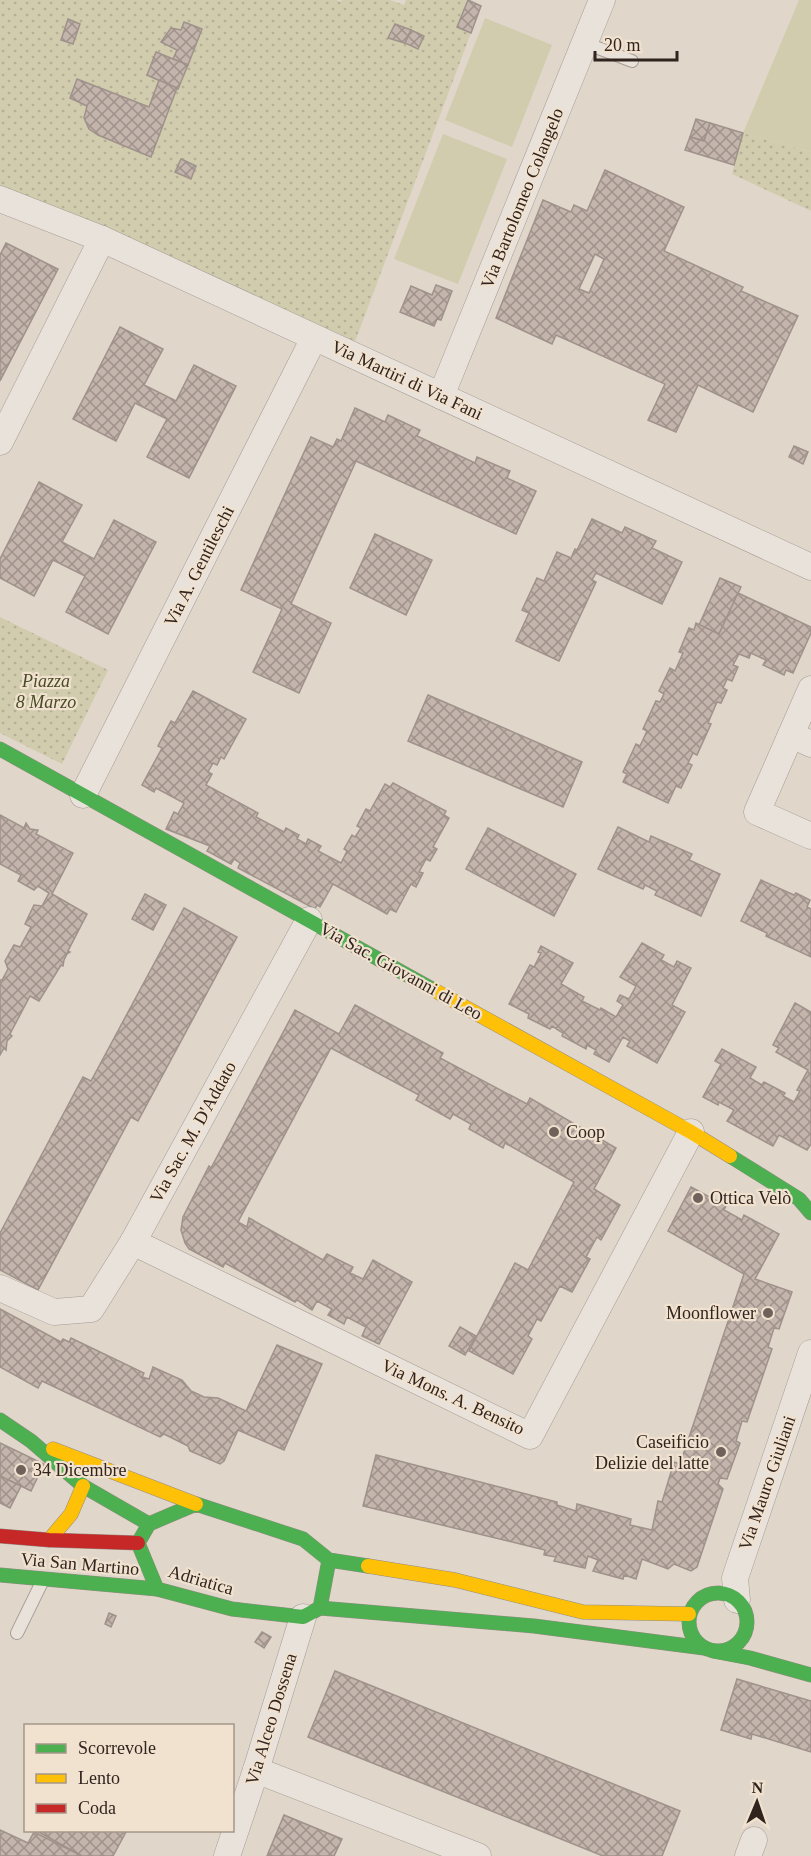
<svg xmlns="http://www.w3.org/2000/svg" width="811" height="1856" viewBox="0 0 811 1856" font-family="'Times New Roman',serif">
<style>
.grass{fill:url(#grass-dots)}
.pitch{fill:#d1ccae}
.building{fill:url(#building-cross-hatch);stroke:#9f928a;stroke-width:1.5;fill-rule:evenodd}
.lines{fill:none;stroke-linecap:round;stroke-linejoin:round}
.lane-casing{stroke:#a59c94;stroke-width:14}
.street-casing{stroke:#a59c94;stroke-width:27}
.fast-casing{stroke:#948b84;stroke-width:15}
.slow-casing{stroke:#948b84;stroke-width:15}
.jam-casing{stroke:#948b84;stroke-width:15}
.lane{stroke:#e8e2db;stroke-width:12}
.street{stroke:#e8e2db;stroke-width:26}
.fast{stroke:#4caf50;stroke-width:14}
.slow{stroke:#ffc107;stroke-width:14}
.jam{stroke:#c62828;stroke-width:14}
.poi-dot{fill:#6e625a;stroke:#f1e2d0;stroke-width:2}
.labels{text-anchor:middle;stroke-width:4.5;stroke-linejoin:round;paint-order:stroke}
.street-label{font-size:18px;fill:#31241e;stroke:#f1e2d0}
.park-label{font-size:18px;font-style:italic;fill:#484c26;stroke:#f1e2d0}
.poi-label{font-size:18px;fill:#31241e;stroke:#f1e2d0;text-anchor:start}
</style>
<defs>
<pattern id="grass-dots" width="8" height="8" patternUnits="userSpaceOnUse" patternTransform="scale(1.5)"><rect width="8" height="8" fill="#d1ccae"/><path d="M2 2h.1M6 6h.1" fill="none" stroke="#b4af95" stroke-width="1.8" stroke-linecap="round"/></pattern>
<pattern id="building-cross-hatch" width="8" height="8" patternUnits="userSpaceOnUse" patternTransform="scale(1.5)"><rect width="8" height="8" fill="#c3b4ac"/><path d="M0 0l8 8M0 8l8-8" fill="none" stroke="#9f928b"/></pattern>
</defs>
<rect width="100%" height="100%" fill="#e0d6ca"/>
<g class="grass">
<path d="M0 0H336L341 2 342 0H390L404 5 406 0H467L481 6 350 355 0 198Z"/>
<path d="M743 133 811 152V211L732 174Z"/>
<path d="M0 617 108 670 62 764 0 733Z"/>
</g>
<g class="pitch">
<path d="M799 0H811V152L743 133Z"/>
<path d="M485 18 552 45 512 147 445 120Z"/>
<path d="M443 134 507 159 458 284 394 259Z"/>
</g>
<g class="building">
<path d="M468 0 481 6 471 33 457 27Z"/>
<path d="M68 19 80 24 73 44 61 40Z"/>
<path d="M184 22 202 29 188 65 173 59 177 50 161 42 171 28 181 30Z"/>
<path d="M395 24 411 30 405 43 388 38Z"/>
<path d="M411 30 424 36 418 49 405 43Z"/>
<path d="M156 52 188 65 178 89 147 75Z"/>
<path d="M77 79 149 107 159 80 177 88 151 157 98 135 89 129 84 118 87 106 70 98Z"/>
<path d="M696 119 710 123 704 141 690 137Z"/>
<path d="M710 123 743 133 734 165 685 150 690 137 704 141Z"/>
<path d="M181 159 196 166 191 179 175 172Z"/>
<path d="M605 170 684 207 664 251 743 287 741 291 798 316 753 412 698 385 676 432 648 420 665 384 556 335 552 344 496 318 543 200 571 212 574 205 587 211ZM595 254 604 259 589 293 579 289Z"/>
<path d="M6 243 58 269 0 381V255Z"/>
<path d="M436 285 452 291 441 320 437 319 434 326 400 312 411 286 432 295Z"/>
<path d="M120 327 163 349 144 385 176 401 194 365 236 386 189 478 147 457 167 419 135 403 116 441 73 419Z"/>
<path d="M355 408 385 422 388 415 420 430 417 436 475 463 477 457 510 471 507 478 536 491 516 534 356 461 291 604 331 623 299 693 253 672 282 609 241 590 311 437 333 447 337 439 341 441Z"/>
<path d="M794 446 808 452 803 464 789 457Z"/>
<path d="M39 482 82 505 62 542 94 559 114 520 156 542 108 634 66 612 85 576 53 560 34 596 0 578V559Z"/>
<path d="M592 519 622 533 625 527 656 541 652 548 682 562 662 604 596 573 592 580 596 582 559 661 516 641 529 613 522 610 537 578 544 581 557 552 571 558 575 549 577 550Z"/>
<path d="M375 534 432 560 406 615 350 588Z"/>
<path d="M720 578 741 587 719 634 699 625Z"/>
<path d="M738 593 811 627V633L793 673 786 670 784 675 763 665 766 660 751 653 749 658 739 654 733 665 738 667 732 681 727 679 723 688 727 690 721 703 717 702 708 723 711 724 697 755 693 753 688 763 692 765 681 788 676 786 668 803 623 782 627 774 623 772 636 744 640 746 647 731 643 729 656 701 660 702 664 694 659 691 670 668 675 671 683 653 679 652 689 628 694 630 696 623 719 634Z"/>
<path d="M193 691 246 719 224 759 221 757 217 765 213 763 208 772 212 774 206 785 258 813 256 817 284 832 286 828 299 835 297 839 306 844 308 839 321 846 318 851 341 863 347 851 344 849 352 835 355 837 361 828 357 826 366 809 370 811 385 784 390 787 393 783 446 811 444 815 449 818 433 847 437 849 430 861 426 859 419 872 423 873 416 887 411 884 396 912 390 909 387 914 333 884 320 907 317 905 315 909 238 868 240 863 234 859 231 864 207 851 210 846 166 829 174 812 178 814 184 803 156 788 154 792 142 785 162 748 158 746 171 721 175 723Z"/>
<path d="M428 695 582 762 563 807 408 741Z"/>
<path d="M0 815 24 828 26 823 30 829 38 830 36 834 73 853 52 894 87 914 68 951 70 952 67 954 64 960 63 966 61 965 39 1001 30 996 10 1034 12 1036 7 1041 6 1050 4 1048 0 1055V980H2L8 969 5 961 14 945 20 947 31 927 25 924 34 905 42 906 49 893 38 886 34 890 18 881 21 875 0 864Z"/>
<path d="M618 827 649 842 651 836 692 854 689 860 720 874 701 916 655 895 657 891 645 885 643 889 598 869Z"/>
<path d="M488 828 576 874 554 916 466 869Z"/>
<path d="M761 880 794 895 796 893 810 900 807 907 811 909V957L766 936 767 933 741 921Z"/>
<path d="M145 894 166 905 153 930 132 919Z"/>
<path d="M184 908 237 937 138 1121 131 1117 38 1290 0 1270V1233L83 1077 91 1081Z"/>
<path d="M642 943 664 955 661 960 674 967 677 961 691 968 672 1005 685 1012 657 1063 627 1046 630 1041 623 1037 609 1062 594 1054 596 1050 587 1045 586 1049 562 1036 563 1033 552 1026 550 1029 528 1018 529 1014 509 1004 530 965 534 967 541 953 538 952 541 946 573 963 561 984 584 997 582 1001 600 1010 601 1008 616 1017 623 1005 617 1001 620 995 629 999 636 986 620 977Z"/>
<path d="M795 1003 811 1012V1144L807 1150 779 1135 773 1146 727 1121 734 1110 719 1102 718 1105 703 1097 721 1064 715 1061 722 1049 756 1067 750 1078 762 1085 764 1082 785 1093 783 1096 794 1102 800 1091 797 1090 808 1070 776 1052 779 1048 773 1045Z"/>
<path d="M355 1005 443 1053 440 1058 527 1104 530 1098 616 1148 594 1189 620 1205 601 1240 597 1237 586 1257 590 1259 572 1292 560 1286 541 1321 537 1319 528 1336 532 1339 513 1374 469 1351 515 1263 528 1270 574 1182 505 1143 503 1148 469 1129 471 1124 453 1114 450 1119 416 1100 419 1095 331 1048 238 1222 247 1227 249 1218 323 1260 327 1254 353 1267 350 1273 363 1279 373 1260 412 1282 379 1344 362 1336 366 1327 347 1317 344 1324 328 1315 332 1309 317 1301 312 1310 297 1300 295 1302 225 1263 223 1267 189 1249 185 1243 181 1230 183 1217 209 1166 211 1168 295 1010 339 1034Z"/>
<path d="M691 1187 726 1206 724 1210 742 1220 744 1215 779 1234 755 1279 792 1292 779 1329 774 1328 768 1347 772 1349 747 1422 742 1421 736 1441 740 1443 727 1479 720 1478 718 1484 723 1489 697 1567 691 1571 674 1564 668 1569 642 1559 636 1579 624 1575 623 1579 593 1571 598 1560 588 1556 585 1568 554 1561 556 1557 544 1555 545 1550 363 1506 376 1455 557 1502V1505L576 1511 577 1504 631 1519 630 1525 652 1530 658 1501 662 1502 674 1462 680 1464 744 1274 668 1231Z"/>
<path d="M0 1309 61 1342 63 1339 69 1342 71 1338 144 1373 142 1377 149 1379 153 1367 182 1380 191 1391 204 1397 218 1398 246 1411 277 1345 322 1364 284 1450 238 1430 224 1461 220 1464 190 1451 188 1446 164 1434 160 1437 42 1381 38 1388 0 1367Z"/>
<path d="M460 1327 476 1336 465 1355 449 1346Z"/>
<path d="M0 1443 44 1464 31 1491 0 1476Z"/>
<path d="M0 1476 21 1486 10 1508 0 1503Z"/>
<path d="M109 1613 116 1616 111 1627 105 1624Z"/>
<path d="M262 1632 271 1637 264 1648 255 1642Z"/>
<path d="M335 1671 680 1811 662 1856H603L308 1737Z"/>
<path d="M737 1679 811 1701V1752L752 1734 751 1739 721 1730Z"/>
<path d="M284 1815 342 1839 334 1856H267Z"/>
<path d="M0 1830 28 1843 34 1832 82 1856H0Z"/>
<path d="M35 1830H127L113 1856H82Z"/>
</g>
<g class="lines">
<defs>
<g id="lane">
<path d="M585 43 632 61"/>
<path d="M17 1633 43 1580"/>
</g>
<g id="street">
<path d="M0 199 102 239 811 567"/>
<path d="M441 396 602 0"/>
<path d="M0 442 102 239"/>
<path d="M811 689 757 812 811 836"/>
<path d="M791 735 811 744"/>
<path d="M83 795 314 338"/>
<path d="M133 1242 530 1436 691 1132"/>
<path d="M0 1288 54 1312 91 1309 133 1242 309 920"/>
<path d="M737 1600 735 1578 811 1353"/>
<path d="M256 1770 478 1856"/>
<path d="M227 1856 256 1770 303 1617"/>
<path d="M748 1856 754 1840"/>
</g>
<g id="fast">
<path d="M0 749 434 990"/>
<path d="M730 1156 799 1199 811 1213"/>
<path d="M0 1420 31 1441 83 1486 149 1524"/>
<path d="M329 1560 320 1608 303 1617 232 1609 157 1589 138 1543 149 1524 196 1504 303 1539 329 1560 368 1566"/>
<path d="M0 1575 157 1589"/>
<circle cx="718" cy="1622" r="29"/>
<path d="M320 1608 534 1626 704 1648"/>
<path d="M713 1651 750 1658 811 1675"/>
</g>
<g id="slow">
<path d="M434 990 691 1132 730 1156"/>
<path d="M53 1449 196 1504"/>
<path d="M49 1540 71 1514 83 1486"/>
<path d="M368 1566 455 1580 583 1612 689 1614"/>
</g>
<path id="jam" d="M0 1536 49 1540 138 1543"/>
</defs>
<use href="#lane" class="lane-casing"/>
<use href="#street" class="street-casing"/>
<use href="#fast" class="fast-casing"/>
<use href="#slow" class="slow-casing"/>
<use href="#jam" class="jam-casing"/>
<use href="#lane" class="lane"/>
<use href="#street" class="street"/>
<use href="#fast" class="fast"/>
<use href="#slow" class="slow"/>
<use href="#jam" class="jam"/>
</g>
<g class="poi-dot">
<circle cx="554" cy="1132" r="6"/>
<circle cx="698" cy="1198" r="6"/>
<circle cx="768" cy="1313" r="6"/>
<circle cx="721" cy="1452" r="6"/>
<circle cx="21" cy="1470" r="6"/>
</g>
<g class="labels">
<g class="street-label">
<text transform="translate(522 198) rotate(-68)" y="6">Via Bartolomeo Colangelo</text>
<text transform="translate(407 380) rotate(25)" y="6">Via Martiri di Via Fani</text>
<text transform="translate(199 566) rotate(-63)" y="6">Via A. Gentileschi</text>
<text transform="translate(401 971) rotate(29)" y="6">Via Sac. Giovanni di Leo</text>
<text transform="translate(193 1132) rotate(-61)" y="6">Via Sac. M. D'Addato</text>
<text transform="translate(453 1397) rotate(25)" y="6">Via Mons. A. Bensito</text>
<text transform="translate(767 1483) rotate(-71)" y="6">Via Mauro Giuliani</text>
<text transform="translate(80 1564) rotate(5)" y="6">Via San Martino</text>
<text transform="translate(201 1580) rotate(16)" y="6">Adriatica</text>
<text transform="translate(271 1719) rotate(-73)" y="6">Via Alceo Dossena</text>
</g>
<g class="park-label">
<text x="46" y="687">Piazza<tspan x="46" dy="21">8 Marzo</tspan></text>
</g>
<g class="poi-label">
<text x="566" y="1138">Coop</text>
<text x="710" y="1204">Ottica Velò</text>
<text x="756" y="1319" text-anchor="end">Moonflower</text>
<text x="709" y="1448" text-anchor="end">Caseificio<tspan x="709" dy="21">Delizie del latte</tspan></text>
<text x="33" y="1476">34 Dicembre</text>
</g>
</g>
<rect x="24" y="1724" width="210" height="108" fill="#f1e2d0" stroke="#a49689" stroke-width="1.5"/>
<rect x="36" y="1744" width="30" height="9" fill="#4caf50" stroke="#a49689" stroke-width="1.5"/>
<text x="78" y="1754" font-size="18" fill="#31241e">Scorrevole</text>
<rect x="36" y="1774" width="30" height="9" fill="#ffc107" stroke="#a49689" stroke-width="1.5"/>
<text x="78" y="1784" font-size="18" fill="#31241e">Lento</text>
<rect x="36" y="1804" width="30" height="9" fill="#c62828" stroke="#a49689" stroke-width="1.5"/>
<text x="78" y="1814" font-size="18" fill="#31241e">Coda</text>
<g transform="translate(757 1802) rotate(2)" stroke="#f1e2d0" stroke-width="4.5" paint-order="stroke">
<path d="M0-4.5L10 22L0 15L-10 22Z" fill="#31241e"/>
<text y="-9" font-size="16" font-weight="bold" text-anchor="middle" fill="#31241e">N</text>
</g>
<path d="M595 51v9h82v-9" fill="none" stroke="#31241e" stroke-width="3"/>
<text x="604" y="51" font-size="18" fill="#31241e" stroke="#f1e2d0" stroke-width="4.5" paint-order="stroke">20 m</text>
</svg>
